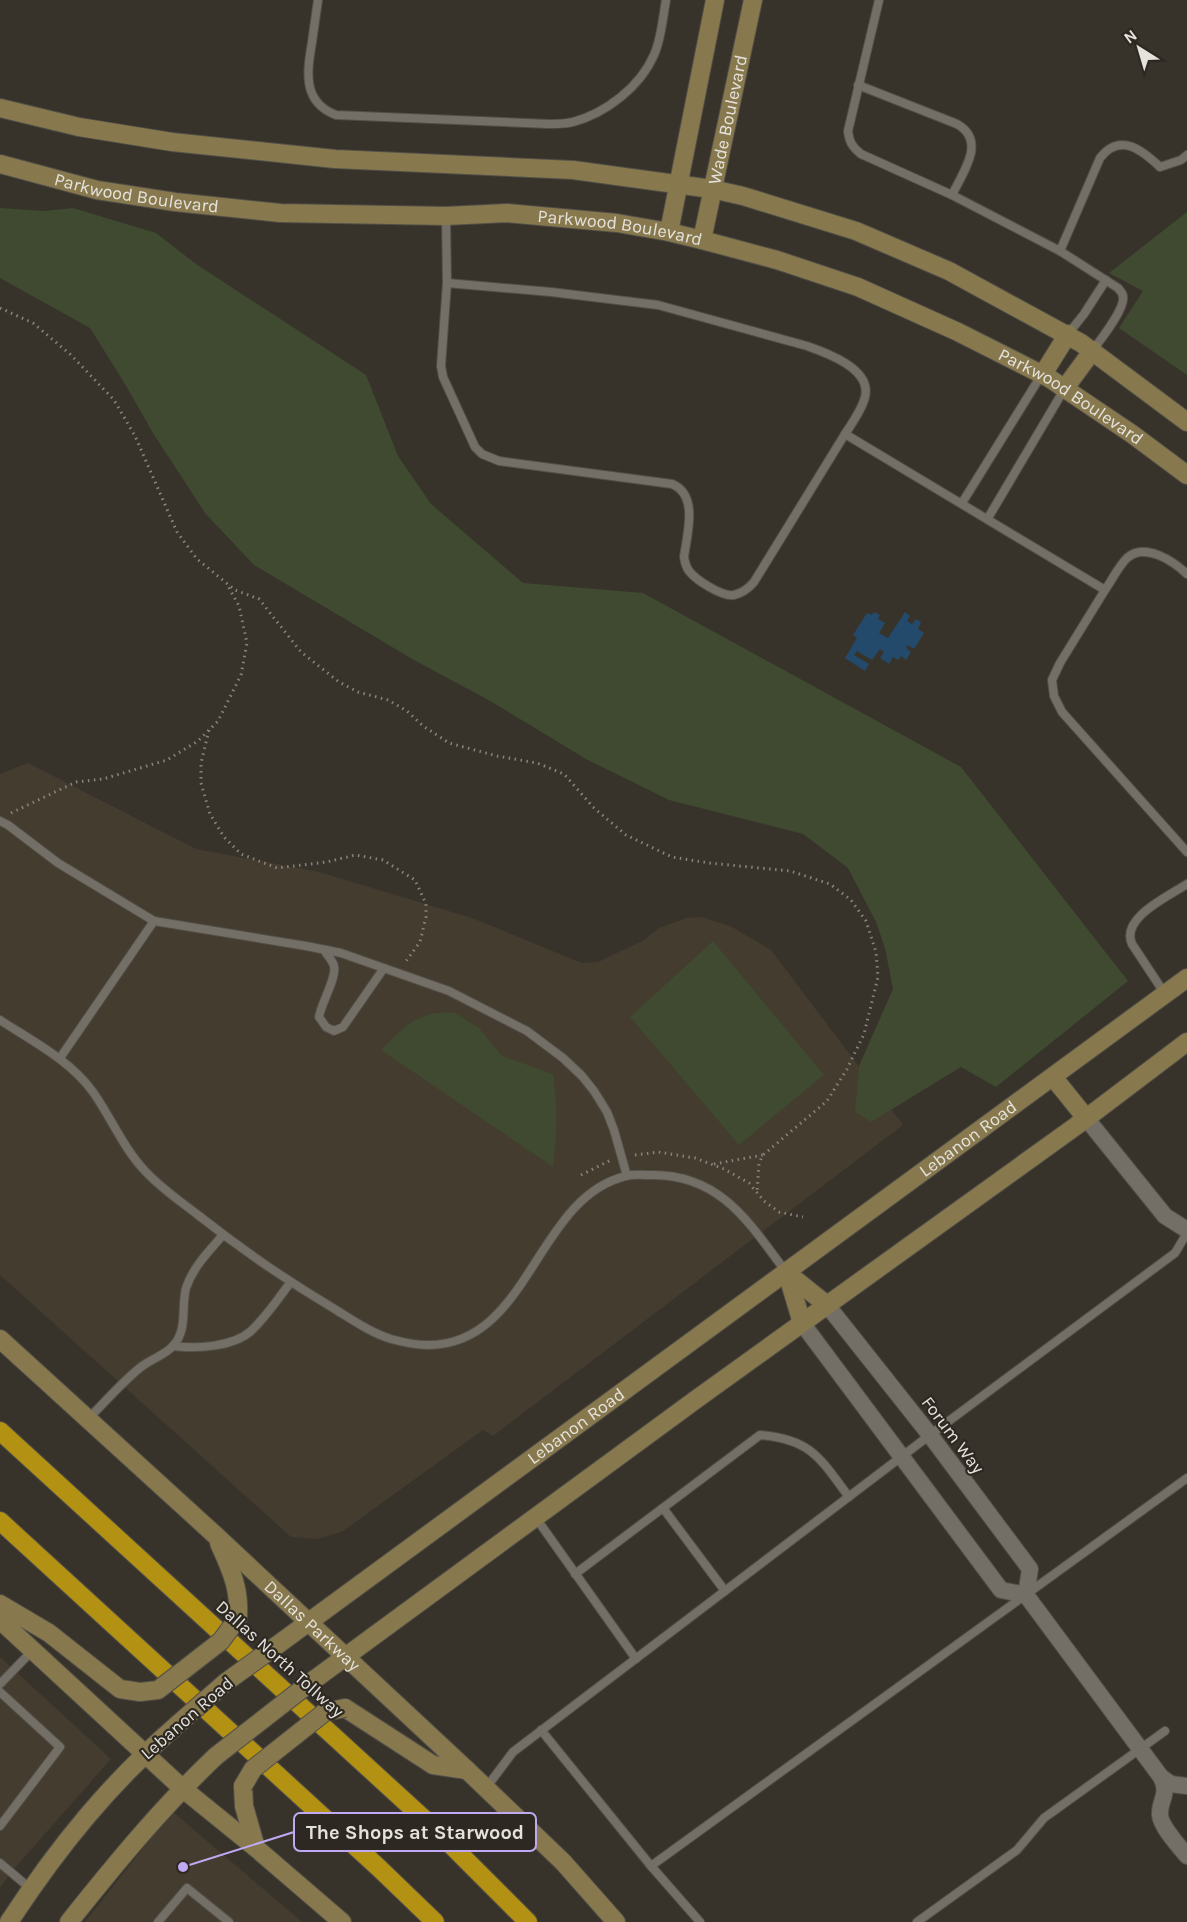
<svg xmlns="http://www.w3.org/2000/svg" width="1187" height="1922" viewBox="0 0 1187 1922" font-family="Karla,sans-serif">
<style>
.built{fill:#443c2f}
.green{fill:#3f4a30}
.water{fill:#244a6b}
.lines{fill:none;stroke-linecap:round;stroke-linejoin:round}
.lane-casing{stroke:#524f48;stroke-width:10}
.street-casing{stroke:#524f48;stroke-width:18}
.secondary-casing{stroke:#524f48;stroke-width:20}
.highway-casing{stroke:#524f48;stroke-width:20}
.path{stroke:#88847d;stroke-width:3;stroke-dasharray:1.5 4.5;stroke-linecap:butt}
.lane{stroke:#746f66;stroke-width:8}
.street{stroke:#746f66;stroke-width:16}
.secondary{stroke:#87794d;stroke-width:18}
.highway{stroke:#b39112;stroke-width:18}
.secondary-bridge-casing{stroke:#524f48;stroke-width:20;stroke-linecap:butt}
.secondary-bridge{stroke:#87794d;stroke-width:18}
.labels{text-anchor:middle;stroke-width:4.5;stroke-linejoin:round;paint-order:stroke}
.street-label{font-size:18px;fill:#e5e2dd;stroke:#2d2922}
.leader{fill:none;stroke:#c1a8f3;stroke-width:2}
.callout-dot{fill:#c1a8f3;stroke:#2d2922;stroke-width:2}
.callout{fill:#2d2922;stroke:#c1a8f3;stroke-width:2}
.callout-label{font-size:20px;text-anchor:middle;font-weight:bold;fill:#e5e2dd}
</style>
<rect width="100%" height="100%" fill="#37332b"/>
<g class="built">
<path d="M28 763 196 849 319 872 472 918 582 963 598 962 644 940 659 928 686 918 702 917 732 927 771 950 903 1125 493 1436 483 1430 343 1531 318 1539 291 1537 0 1275V774Z"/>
<path d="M0 1657 111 1759 12 1871 0 1888Z"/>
<path d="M172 1811 302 1922H85Z"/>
</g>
<g class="green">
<path d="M0 208 43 211 73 208 156 233 196 264 366 375 398 456 431 504 523 583 643 593 961 767 1128 981 996 1087 961 1067 871 1122 855 1112 859 1066 893 989 885 948 876 922 848 868 803 834 669 800 586 759 492 702 414 660 254 565 205 513 153 433 125 384 90 328 0 278Z"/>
<path d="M1187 212V375L1119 328 1143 291 1109 273Z"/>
<path d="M713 941 824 1075 739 1145 630 1017Z"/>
<path d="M445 1012 455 1013 479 1028 502 1056 553 1074C558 1106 557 1135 553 1167L381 1050C404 1028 411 1015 445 1012Z"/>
</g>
<path class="water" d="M874 612 880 615 878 619 885 623 879 633 888 638 905 612 910 616 907 621 912 624 916 619 921 622 918 629 924 633 914 649 908 645 906 648 911 652 906 660 901 656 898 660 893 657 889 664 880 658 884 652 880 649 872 660 857 651 854 655 869 664 865 671 845 658 857 638 853 635 867 613 872 615Z"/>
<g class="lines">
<defs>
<g id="lane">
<path d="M318 0C316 14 314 28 312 42 307 72 302 102 336 115L549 124C557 124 565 124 573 122 606 113 640 87 654 55 661 40 663 17 666 0"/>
<path d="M879 0 848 131C849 141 852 147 861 154L952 195 1060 251 1118 288C1121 292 1123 293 1123 297 1125 309 1101 339 1093 350"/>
<path d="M858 85 957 124C987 141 963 172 952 195"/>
<path d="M446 216 447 283 441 366 443 377 475 447 482 454 499 461 672 484C699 495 687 534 684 557 685 563 686 567 689 571 696 580 722 597 734 595 742 593 749 588 754 582L845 434"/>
<path d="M1060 251 1100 158C1120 132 1142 150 1160 167L1181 160 1187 155"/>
<path d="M447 283 551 292 658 305 807 346C827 353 872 369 865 397 862 410 852 423 845 434L1105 590 1060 663 1052 680 1054 696 1062 712 1187 852"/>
<path d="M1068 334 1084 314 1106 280"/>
<path d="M962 503 1042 374"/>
<path d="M988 518 1065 388"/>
<path d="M1105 590C1112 580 1118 567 1127 558 1145 542 1173 561 1187 574"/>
<path d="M0 821 8 825 58 863 154 921 306 946 341 953 449 991 527 1031 563 1058 582 1076 594 1091 607 1112 614 1130 627 1176"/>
<path d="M324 950C327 955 333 961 334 966 337 978 321 1003 319 1017L326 1027 334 1031 343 1027 384 968"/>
<path d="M1165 994 1132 944C1120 918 1169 896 1187 884"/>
<path d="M0 1020C32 1041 70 1060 93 1092 112 1119 123 1148 146 1172 162 1189 180 1201 198 1215 241 1249 286 1280 333 1308 351 1319 371 1333 391 1339 402 1342 415 1345 427 1345 530 1346 535 1198 626 1176 634 1174 643 1175 651 1175 721 1174 750 1224 786 1272"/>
<path d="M60 1058 154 921"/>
<path d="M173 1346C196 1349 233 1347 251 1331 266 1317 278 1299 290 1283"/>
<path d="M88 1419C106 1401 122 1382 141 1367 151 1359 165 1355 173 1346 188 1330 181 1307 186 1288 193 1267 209 1251 223 1235"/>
<path d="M663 1508 725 1591"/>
<path d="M536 1518 636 1659"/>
<path d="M575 1574 760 1435C811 1439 820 1458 849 1497"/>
<path d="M0 1684 33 1650"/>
<path d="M0 1692 60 1747 0 1826"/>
<path d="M541 1730 651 1866 700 1922"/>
<path d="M486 1788 513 1752 930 1435 1175 1253 1187 1233"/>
<path d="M0 1863 31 1889"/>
<path d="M651 1866 1187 1478"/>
<path d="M158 1922 187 1888 229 1922"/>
<path d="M917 1922 1017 1850 1044 1818 1165 1731"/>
</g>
<g id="street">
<path d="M1086 1118 1165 1216 1187 1230"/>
<path d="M802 1323 1001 1590 1026 1595 1030 1569 930 1435 827 1305"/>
<path d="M1026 1595 1161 1777C1170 1795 1159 1800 1160 1815 1161 1827 1179 1846 1187 1856"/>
<path d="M1161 1777 1171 1784 1187 1786"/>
</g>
<g id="secondary">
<path d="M0 108 79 127 172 142 335 159 573 170 712 189 743 196 856 231 949 271 1081 343 1187 422"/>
<path id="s1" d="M0 164 97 190 175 202 280 213 446 216 507 213 617 223 669 232 702 240 777 260 858 287 958 332 1049 378 1132 434 1187 475"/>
<path d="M669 232 715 0"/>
<path id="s2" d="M702 240 753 0"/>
<path d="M1043 374 1068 334"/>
<path d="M1065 388 1093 350"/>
<path d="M1053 1077 1086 1118"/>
<path d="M787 1273 802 1323"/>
<path d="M787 1273 827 1305"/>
<path id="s3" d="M0 1339 214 1534 467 1770 563 1862 616 1922"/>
<path d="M219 1543C231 1570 240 1588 238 1618"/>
<path d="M0 1604 49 1633 120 1689 140 1692"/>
<path d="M0 1620 182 1788 256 1848 342 1922"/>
<path id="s4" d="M276 1646 1187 978"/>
<path d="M311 1682 698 1398 1076 1126 1187 1042"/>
<path d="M345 1708 433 1765 467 1770"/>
<path d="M243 1786 244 1806 256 1848"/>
<path d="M9 1922C58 1847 110 1783 178 1724"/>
<path d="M69 1922C116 1863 162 1807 216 1756"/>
</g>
<g id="highway">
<path d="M0 1431 434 1828 528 1922"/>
<path d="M0 1521 379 1868 435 1922"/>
</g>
</defs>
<use href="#lane" class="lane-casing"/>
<use href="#street" class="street-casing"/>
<use href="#secondary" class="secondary-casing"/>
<use href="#highway" class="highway-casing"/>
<g class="path">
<path d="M0 308 33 323 71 355 114 400 135 436 177 532 197 559 235 590 259 599 301 652 339 682 358 692 388 700 407 711 423 726 449 743 497 756 537 763 564 774 594 808 626 835 672 857 709 863 790 871 830 884 851 900 866 921 876 952 878 977 864 1034 847 1069 827 1101 763 1155 759 1163 757 1192"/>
<path d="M209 730 201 763V783L210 814 224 837 241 854 277 868 327 862 355 855 383 860 415 880 426 904V917L420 942 404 964"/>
<path d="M11 813 76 782 103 779 167 760 198 741 218 721 241 675 247 643 239 606 228 586"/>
<path d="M635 1155 658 1152 695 1158 724 1169 749 1183 764 1201 779 1212 803 1217"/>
<path d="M714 1164 763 1155"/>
<path d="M581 1175 611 1160"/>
</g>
<use href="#lane" class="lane"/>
<use href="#street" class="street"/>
<use href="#secondary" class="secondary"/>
<use href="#highway" class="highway"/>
<defs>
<g id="secondary-bridge">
<path d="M140 1692 158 1690 221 1641 238 1618"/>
<path d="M178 1724 226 1682 276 1646"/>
<path d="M216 1756 311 1682"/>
<path d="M243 1786 253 1769 325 1712 345 1708"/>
</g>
</defs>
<use href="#secondary-bridge" class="secondary-bridge-casing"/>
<use href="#secondary-bridge" class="secondary-bridge"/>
</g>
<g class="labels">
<g class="street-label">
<text dy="6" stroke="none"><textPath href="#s2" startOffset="123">Wade Boulevard</textPath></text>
<text dy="6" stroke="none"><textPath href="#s1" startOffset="140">Parkwood Boulevard</textPath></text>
<text dy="6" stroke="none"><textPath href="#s1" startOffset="626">Parkwood Boulevard</textPath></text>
<text dy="6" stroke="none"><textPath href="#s1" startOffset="1112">Parkwood Boulevard</textPath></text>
<text dy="6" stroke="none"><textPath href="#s4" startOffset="858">Lebanon Road</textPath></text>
<text dy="6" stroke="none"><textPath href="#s4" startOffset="372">Lebanon Road</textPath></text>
<text transform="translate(953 1435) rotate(53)" y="6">Forum Way</text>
<text dy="6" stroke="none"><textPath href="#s3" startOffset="424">Dallas Parkway</textPath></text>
<text transform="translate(280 1659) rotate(42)" y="6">Dallas North Tollway</text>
<text transform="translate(187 1718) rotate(-41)" y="6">Lebanon Road</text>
</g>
</g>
<path class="leader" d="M183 1867L294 1832"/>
<circle class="callout-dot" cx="183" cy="1867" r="6"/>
<rect class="callout" x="294" y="1813" width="242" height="38" rx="6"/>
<g class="callout-label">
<text x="415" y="1839">The Shops at Starwood</text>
</g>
<g transform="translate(1139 48) rotate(323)" stroke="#2d2922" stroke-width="4.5" paint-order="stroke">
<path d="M0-4.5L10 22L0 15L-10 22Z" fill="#e5e2dd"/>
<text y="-9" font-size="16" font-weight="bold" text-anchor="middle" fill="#e5e2dd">N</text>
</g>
</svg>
